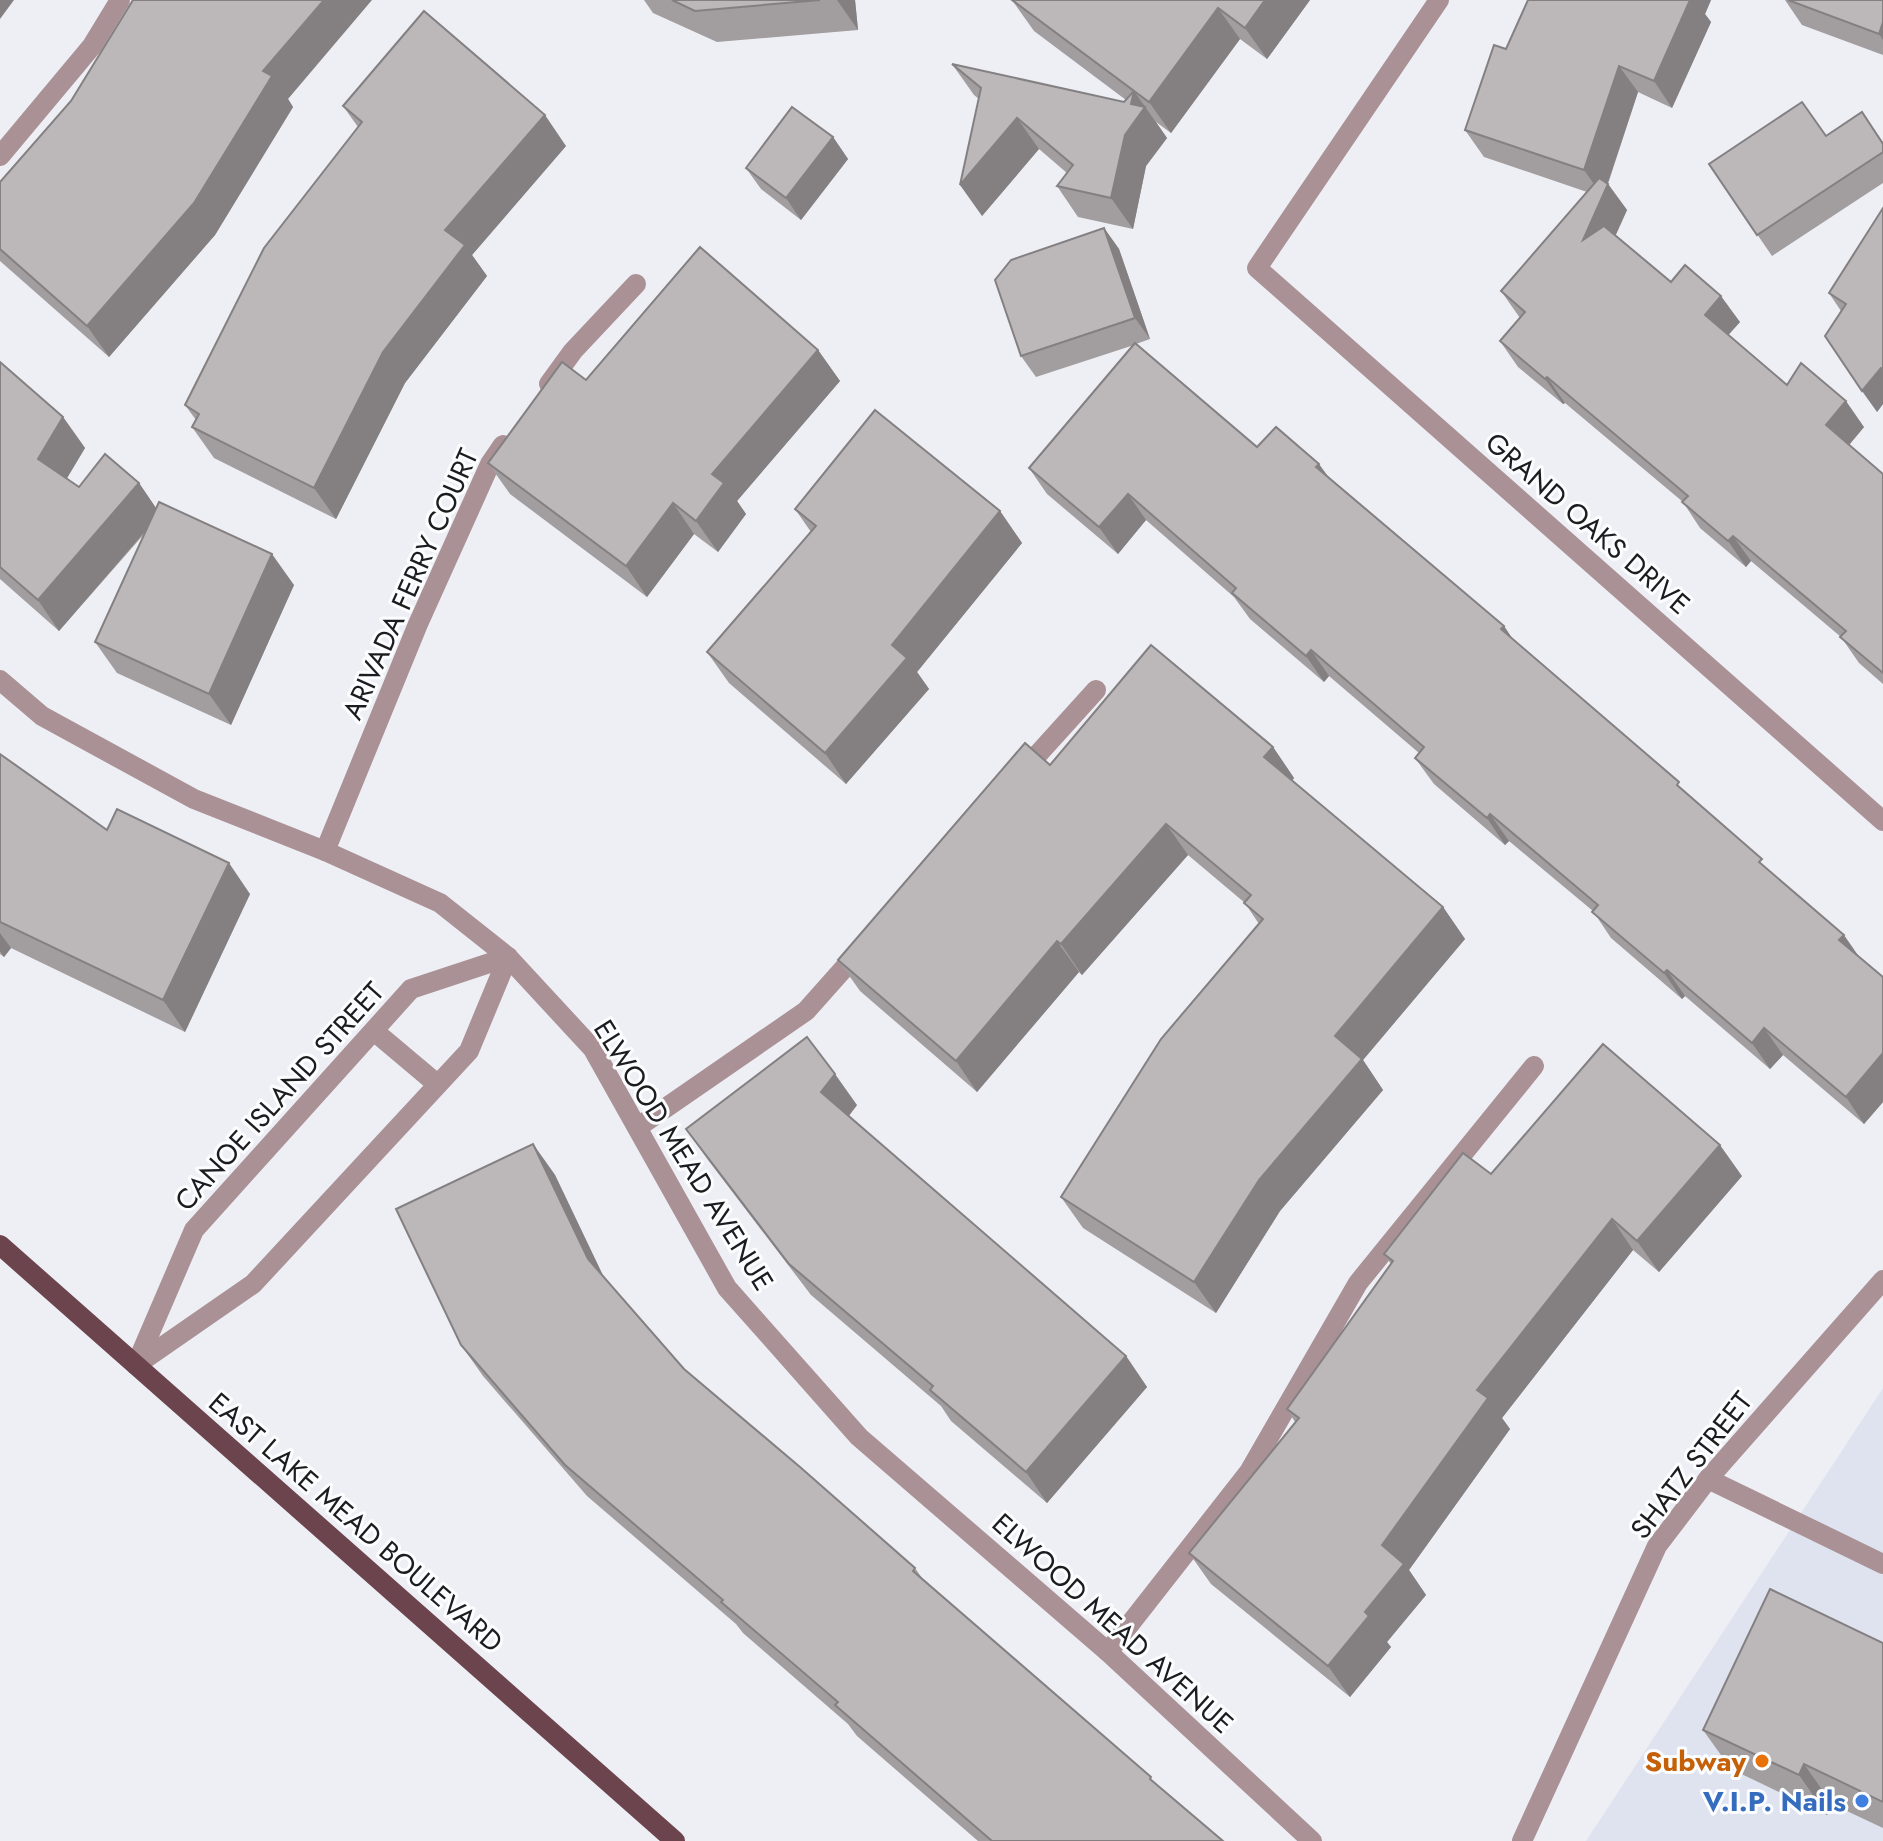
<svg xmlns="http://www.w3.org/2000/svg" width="1883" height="1841" viewBox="0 0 1883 1841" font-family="Jost,sans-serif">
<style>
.built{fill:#dfe3ef}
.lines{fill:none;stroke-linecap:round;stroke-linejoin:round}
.service{stroke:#a99195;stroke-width:20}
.minor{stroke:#a99195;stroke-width:20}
.primary{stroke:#6c444d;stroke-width:20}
.wall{fill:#a29d9f}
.shaded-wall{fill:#848082}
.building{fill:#bcb7b9;stroke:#848082;stroke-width:2}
.food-dot{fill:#e8710a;stroke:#fcfdff;stroke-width:3}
.shop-dot{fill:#3f7fe0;stroke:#fcfdff;stroke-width:3}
.labels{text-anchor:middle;stroke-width:6;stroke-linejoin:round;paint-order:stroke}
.street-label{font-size:28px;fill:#1c1c1e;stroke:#fcfdff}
.food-label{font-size:28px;font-weight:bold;fill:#c56008;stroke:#fcfdff;text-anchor:end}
.shop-label{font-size:28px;font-weight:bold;fill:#366cbe;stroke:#fcfdff;text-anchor:end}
</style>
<rect width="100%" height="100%" fill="#eeeff5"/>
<path class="built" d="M1883 1388V1841H1586Z"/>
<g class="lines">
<g class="service">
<path d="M374 1031 437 1084"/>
<path d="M1708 1479 1883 1564"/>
</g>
<g class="minor">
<path d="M1439 0 1257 268 1883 821"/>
<path d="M0 156 92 46 120 0"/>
<path d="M549 384 573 351 636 284"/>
<path d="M0 680 42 716 194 799 325 851 440 903 508 957 593 1049 727 1288 859 1437 1108 1652 1312 1841"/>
<path d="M1021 773 1096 690"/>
<path d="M325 851 418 624 490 464 503 445"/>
<path d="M638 1127 806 1011 862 948"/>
<path d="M136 1365 194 1230 411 989 508 957"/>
<path d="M136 1365 253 1284 469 1051 508 957"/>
<path d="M1108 1652 1249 1472 1358 1283 1534 1066"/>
<path d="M1522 1841 1657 1546 1708 1479 1883 1280"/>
</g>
<path class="primary" d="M0 1245 675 1841"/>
</g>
<g class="wall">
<path d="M644 0H855L858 30 717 42 653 13Z"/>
<path d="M1012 0H1310L1267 59 1240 39 1171 133 1156 122 1167 138 1146 166 1133 229 1078 217 1057 186 1067 173 1039 149 982 216 979 99 974 95 952 64 1124 102 1126 100 1034 31Z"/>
<path d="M1528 0H1711L1705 14 1711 22 1672 108 1638 92 1608 184 1627 210 1615 236 1671 282 1740 322 1728 335 1787 385 1864 427 1849 445 1883 474V684L1859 663 1841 637 1751 561 1746 567 1700 528 1683 502 1565 403 1563 404 1518 367 1500 341 1520 318 1501 291 1587 192 1484 157 1465 130 1506 49Z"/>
<path d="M1785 0H1883V55L1802 25Z"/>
<path d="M288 99 293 107 215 235 109 357 0 261V182Z"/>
<path d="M343 106 566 146 472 255 487 276 405 383 336 519 214 458 192 427 196 420 185 405 358 127Z"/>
<path d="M1862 112 1883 142V183L1772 256 1709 164 1826 136Z"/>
<path d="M833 137 848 159 801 220 761 189 746 168Z"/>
<path d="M1883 208V404L1877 412 1841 311 1829 293Z"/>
<path d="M1104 228 1119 249 1150 339 1136 344 1257 447 1329 477 1504 626 1513 640 1688 795 1859 957 1883 977V1102L1864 1124 1783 1055 1770 1069 1685 996 1682 999 1611 938 1593 911 1509 841 1505 845 1434 784 1415 758 1419 753 1329 676 1324 682 1250 619 1234 597 1146 520 1118 554 1047 494 1029 468 1134 345 1036 377 1021 356Z"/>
<path d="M818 350 840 381 737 501 746 514 718 552 694 534 647 597 510 494 488 463 586 380Z"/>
<path d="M0 362 63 417 85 448 66 479 79 487 139 483 156 508 294 585 231 725 117 673 95 642 145 533 59 631 0 579Z"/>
<path d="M795 509 1000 511 1022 543 917 672 929 689 846 784 729 683 707 652 811 532Z"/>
<path d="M1273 747 1294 778 1292 781 1443 907 1465 939 1363 1060 1383 1090 1280 1211 1216 1313 1083 1228 1061 1197 1259 924 1245 903 1188 855 1082 975 1079 972 977 1092 860 991 838 960 1050 765Z"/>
<path d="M0 754 107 830 250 894 185 1032 11 948 4 957 0 954Z"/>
<path d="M857 1105 849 1116 1126 1356 1147 1387 1047 1503 951 1421 941 1406 811 1295 708 1160 686 1129Z"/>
<path d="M533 1144 555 1175 603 1276 684 1369 915 1568 922 1578 1157 1785 1223 1841H978L857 1736 848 1724 743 1633 736 1624 587 1496 483 1376 461 1345Z"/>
<path d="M1491 1174 1742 1176 1659 1272 1633 1250 1502 1418 1510 1429 1409 1570 1426 1595 1387 1642 1391 1647 1350 1697 1211 1584 1189 1553 1295 1422 1287 1409 1391 1264 1384 1254Z"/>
<path d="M1883 1643V1828L1832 1804 1827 1815 1731 1769 1703 1730Z"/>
</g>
<g class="shaded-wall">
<path d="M0 0H14L0 19Z"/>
<path d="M324 0H372L288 99 293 107 215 235 109 357 87 326 263 71Z"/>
<path d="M837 0H855L858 30Z"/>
<path d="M1265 0H1310L1267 59 1245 28Z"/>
<path d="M1690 0H1711L1705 14 1711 22 1672 108 1654 81Z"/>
<path d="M1218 8 1240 39 1171 133 1149 102Z"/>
<path d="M1883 22V40L1879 34Z"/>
<path d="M1619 66 1638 92 1604 194 1608 184 1627 210 1602 266 1583 240 1603 197 1584 170Z"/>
<path d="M1134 91 1167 138 1146 166 1133 229 1111 198Z"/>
<path d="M545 115 566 146 472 255 487 276 405 383 336 519 314 488 445 230Z"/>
<path d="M1017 118 1039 149 982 216 960 185Z"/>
<path d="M833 137 848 159 801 220 786 198Z"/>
<path d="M1104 228 1119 249 1150 339 1135 318Z"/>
<path d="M1721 296 1740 322 1723 341 1705 315Z"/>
<path d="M818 350 840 381 737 501 746 514 718 552 696 521 712 474Z"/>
<path d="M1881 368 1883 370V404L1877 412 1862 391Z"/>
<path d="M1547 377 1565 403 1563 404 1545 379Z"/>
<path d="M1846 401 1864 427 1844 451 1826 425Z"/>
<path d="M63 417 85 448 60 490 38 459Z"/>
<path d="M1319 464 1338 490 1316 467Z"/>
<path d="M139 483 160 514 59 631 38 600Z"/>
<path d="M1128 494 1146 520 1118 554 1099 527Z"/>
<path d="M673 503 694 534 647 597 626 566Z"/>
<path d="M1000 511 1022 543 917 672 929 689 846 784 825 753 892 645Z"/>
<path d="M1733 536 1751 561 1746 567 1728 541Z"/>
<path d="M272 554 294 585 231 725 209 694Z"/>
<path d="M1504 626 1522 653 1501 629Z"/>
<path d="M1311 650 1329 676 1324 682 1306 656Z"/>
<path d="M1273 747 1294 778 1286 788 1264 757Z"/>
<path d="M1490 814 1509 841 1505 845 1487 818Z"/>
<path d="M1166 824 1188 855 1082 975 1061 944Z"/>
<path d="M229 863 250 894 185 1032 163 1000Z"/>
<path d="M1443 907 1465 939 1363 1060 1383 1090 1280 1211 1216 1313 1194 1282 1335 1036Z"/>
<path d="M0 933 11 948 4 957 0 951Z"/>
<path d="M1844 935 1862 961 1839 940Z"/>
<path d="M1057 941 1079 972 977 1092 956 1061Z"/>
<path d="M1667 970 1685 996 1682 999 1664 973Z"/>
<path d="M1764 1028 1783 1055 1770 1069 1752 1043Z"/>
<path d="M1883 1053V1102L1864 1124 1846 1097Z"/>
<path d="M835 1074 857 1105 843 1123 821 1092Z"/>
<path d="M533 1144 555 1175 610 1290 588 1259Z"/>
<path d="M1720 1145 1742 1176 1659 1272 1637 1241Z"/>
<path d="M1612 1219 1633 1250 1502 1418 1510 1429 1409 1570 1426 1595 1387 1642 1391 1647 1350 1697 1328 1666 1365 1612 1382 1545 1477 1390Z"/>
<path d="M1126 1356 1147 1387 1047 1503 1026 1472Z"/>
<path d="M1804 1764 1832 1804 1827 1815 1799 1775Z"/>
</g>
<g class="building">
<path d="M133 0H324L263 71 272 76 194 203 87 326 0 249V182L71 101Z"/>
<path d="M672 0H820L695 11Z"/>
<path d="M1012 0H1265L1245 28 1218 8 1149 102 1134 91 1131 104 1145 107 1125 135 1111 198 1057 186 1073 165 1017 118 960 185 981 88 952 64 1124 102 1134 91Z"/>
<path d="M1528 0H1690L1654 81 1619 66 1584 170 1465 130 1494 45 1506 49Z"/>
<path d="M1788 0H1883V22L1879 34Z"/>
<path d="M424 11 545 115 445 230 465 245 383 352 314 488 192 427 199 414 185 405 264 248 362 122 343 106Z"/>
<path d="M1802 102 1826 136 1862 112 1883 144V152L1757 235 1709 164Z"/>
<path d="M792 107 833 137 786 198 746 168Z"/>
<path d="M1599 178 1608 184 1583 240 1604 226 1671 282 1685 265 1721 296 1705 315 1787 385 1801 363 1846 401 1826 425 1883 474V673L1840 637 1846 631 1733 536 1728 541 1682 502 1688 496 1547 377 1545 379 1500 341 1525 312 1501 291Z"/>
<path d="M1883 208V369L1881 368 1862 391 1825 336 1846 304 1829 293Z"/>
<path d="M1104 228 1135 318 1021 356 995 280 1011 260Z"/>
<path d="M700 247 818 350 712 474 724 483 696 521 673 503 626 566 488 463 562 362 586 380Z"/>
<path d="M1135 343 1257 447 1276 427 1319 464 1316 467 1504 626 1501 629 1679 782 1677 785 1762 859 1759 862 1844 935 1839 940 1883 977V1053L1846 1097 1764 1028 1752 1043 1667 970 1664 973 1592 912 1598 905 1490 814 1487 818 1415 758 1424 747 1311 650 1306 656 1232 593 1236 588 1128 494 1099 527 1029 468Z"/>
<path d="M0 362 63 417 38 459 79 487 105 454 139 483 38 600 0 567Z"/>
<path d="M875 410 1000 511 892 645 907 658 825 753 707 652 816 526 795 509Z"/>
<path d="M159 502 272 554 209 694 95 642Z"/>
<path d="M1151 645 1273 747 1264 757 1443 907 1335 1036 1362 1059 1259 1180 1194 1282 1061 1197 1161 1039 1263 919 1244 903 1251 895 1166 824 1061 944 1057 941 956 1061 838 960 1025 743 1050 765Z"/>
<path d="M0 754 107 830 117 809 229 863 163 1000 0 922Z"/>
<path d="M807 1037 835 1074 821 1092 1126 1356 1026 1472 930 1390 933 1386 789 1264 686 1129Z"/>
<path d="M1603 1044 1720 1145 1637 1241 1612 1219 1477 1390 1488 1398 1382 1545 1404 1564 1365 1612 1369 1616 1328 1666 1189 1553 1299 1418 1287 1409 1393 1261 1384 1254 1463 1153 1491 1174Z"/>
<path d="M533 1144 588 1259 684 1369 800 1467 915 1568 913 1571 1151 1777 1150 1779 1223 1841H992L835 1705 838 1702 721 1602 723 1600 565 1465 461 1345 396 1209Z"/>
<path d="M1770 1589 1883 1643V1802L1804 1764 1799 1775 1703 1730Z"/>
</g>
<circle class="food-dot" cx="1762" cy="1761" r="8"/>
<circle class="shop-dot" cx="1862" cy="1801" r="8"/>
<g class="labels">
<g class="street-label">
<text transform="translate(1588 523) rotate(41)" y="10">GRAND OAKS DRIVE</text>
<text transform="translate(410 584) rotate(-66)" y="10">ARIVADA FERRY COURT</text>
<text transform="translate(279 1096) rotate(-48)" y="10">CANOE ISLAND STREET</text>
<text transform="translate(684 1155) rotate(58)" y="10">ELWOOD MEAD AVENUE</text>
<text transform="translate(1691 1465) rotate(-52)" y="10">SHATZ STREET</text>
<text transform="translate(356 1522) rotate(41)" y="10">EAST LAKE MEAD BOULEVARD</text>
<text transform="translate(1113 1623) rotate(42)" y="10">ELWOOD MEAD AVENUE</text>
</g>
<g class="food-label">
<text x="1746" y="1771">Subway</text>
</g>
<g class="shop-label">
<text x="1846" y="1811">V.I.P. Nails</text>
</g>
</g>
</svg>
